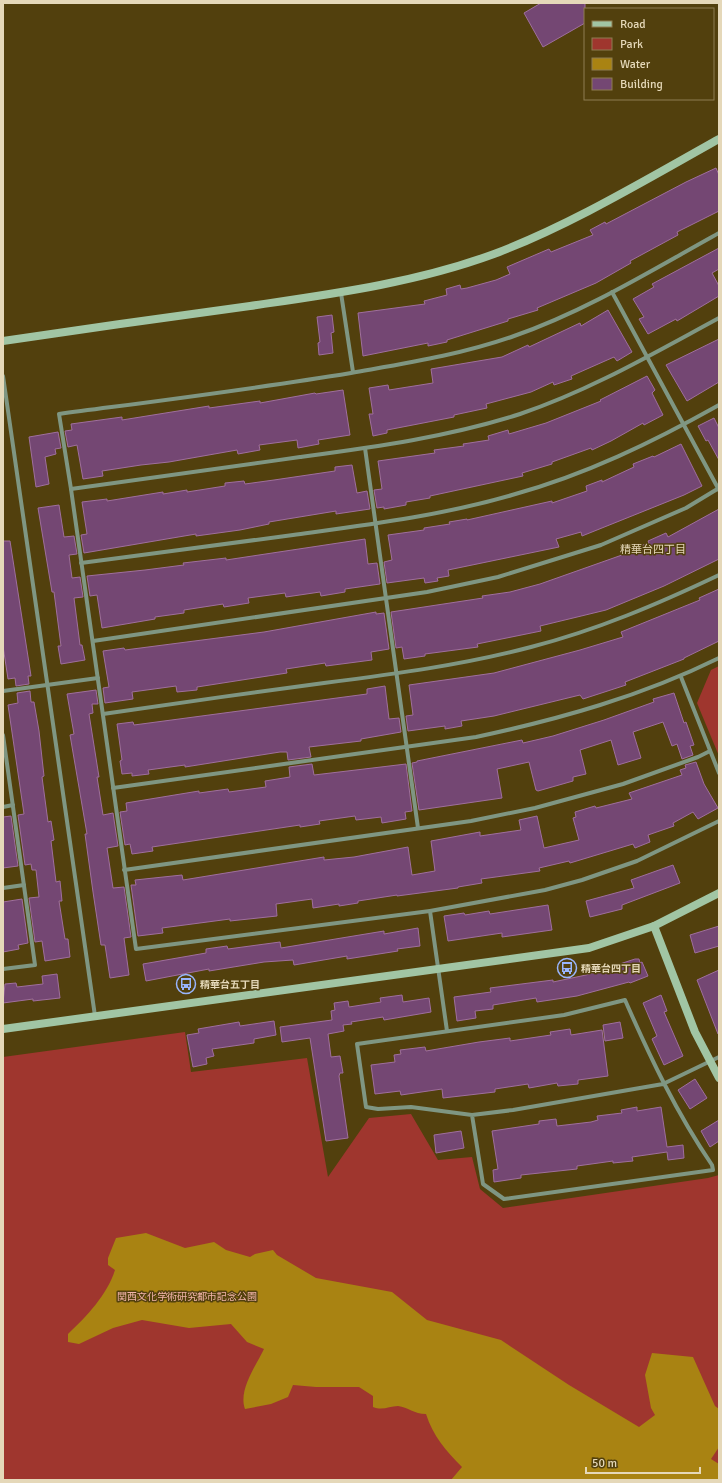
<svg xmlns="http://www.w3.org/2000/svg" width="722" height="1483" viewBox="0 0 722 1483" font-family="Signika,'Noto Sans JP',sans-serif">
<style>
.green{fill:#9f362e}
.water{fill:#a98312}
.building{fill:#744773;stroke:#9f6f9d}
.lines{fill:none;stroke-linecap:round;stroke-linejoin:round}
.street{stroke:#7f9682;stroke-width:4}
.secondary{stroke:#a1c5a4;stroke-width:8}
.labels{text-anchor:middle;stroke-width:3;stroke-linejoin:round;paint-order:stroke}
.poi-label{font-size:10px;font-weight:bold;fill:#e5d8b9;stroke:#52400d;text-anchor:start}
.park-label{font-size:10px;fill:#f2b4ab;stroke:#52400d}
.neighbourhood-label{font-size:11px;fill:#e5d8b9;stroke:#52400d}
</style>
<rect width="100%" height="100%" fill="#52400d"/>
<g class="green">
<path d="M719 666V756L697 703 711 670Z"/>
<path d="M185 1032 191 1072 307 1058 328 1177 369 1118 411 1114 438 1160 472 1157 480 1189 503 1208 708 1178 719 1175V1480H3V1057Z"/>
</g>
<path class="water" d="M146 1233 185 1248 214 1242 226 1250 250 1257 255 1254 273 1250 277 1255 316 1278 392 1292 427 1320 501 1340 569 1385 639 1427 655 1415 651 1408 645 1375 652 1353 693 1357 715 1406 719 1409V1447L711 1459 719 1464V1480H451L462 1467C446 1451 433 1436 426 1414 414 1414 408 1407 398 1406 389 1406 383 1411 373 1407V1396L359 1387H316L293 1385 288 1397 271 1404 245 1409C238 1390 256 1366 264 1349L247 1342 231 1324 189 1328 142 1320 113 1328 79 1344 68 1342V1334C87 1316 107 1295 115 1270L108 1265V1258L116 1238Z"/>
<g class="building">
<path d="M541 3H585V23L543 47 524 13Z"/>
<path d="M716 168 719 175V211L677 232 678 235 630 261 631 263 596 283 537 308 538 310 508 319V321L447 340V342L428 346V343L363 356 358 313 425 304 424 301 447 295 446 289 460 285 461 289 467 288 496 280 510 274 507 267 549 249 551 252 593 235 590 230 605 222 606 224 686 182Z"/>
<path d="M719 248V269L712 273 719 286V296L677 321 676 319 648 334 639 319 644 317 633 299 654 287 652 284Z"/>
<path d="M608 310 632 352 617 361 614 357 571 376 572 379 554 385 553 382 531 392 486 404 487 408 454 415V417L387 430V433L373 436 369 414H373L369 388 388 385 389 390 433 383 431 369 502 357 528 345 529 347 580 323 581 326Z"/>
<path d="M332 315 334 332 331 333 333 353 319 355 318 343 320 342 317 317Z"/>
<path d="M719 339V382L687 401 666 365Z"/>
<path d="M647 376 655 390 652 393 663 415 644 425 643 423 611 441 592 450 591 448 552 462V464L522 473 523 476 430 496V498L406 502V505L384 509V507L377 508 374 490 382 489 378 461 435 453 434 450 464 446 463 444 489 440 488 436 508 430 509 434 546 423 601 401 600 400Z"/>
<path d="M343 390 350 435 318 440 319 444 298 448 297 440 259 445 260 450 238 454 237 450 169 462 141 465 102 471 103 476 83 479 77 445 68 447 65 431 72 430 71 424 122 417V420L209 406V408L260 401V403L315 393 316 394Z"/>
<path d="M714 418 719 428V460L708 440 706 441 698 426Z"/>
<path d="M58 432 61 448 55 449 56 454 45 457 49 484 36 487 29 437Z"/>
<path d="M681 444 702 486 684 495 582 536 581 532 556 539 559 547 448 570 449 576 437 578 438 581 425 583 424 578 387 583 384 562 392 560 388 535 424 530V528L450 524 449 522 467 519V520L552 501V503L587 491 586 486 602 480V482L634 467 633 464 653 456 654 457Z"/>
<path d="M352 465 357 493 367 491 370 509 336 514V511L269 522V524L240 530 196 536V534L84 553 81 535 87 534 82 502 107 499V501L163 492V494L187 490V492L225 486V483L244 481 245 484 274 480 335 471V467Z"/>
<path d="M59 505 64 537 74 536 77 554 69 555 72 578 80 577 83 597 74 598 80 645H82L85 660 61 664 58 646H61L54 592H52L38 508Z"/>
<path d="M719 509V559L664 586 606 610 540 626 541 631 477 644 478 647 425 654V656L404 659 402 647 396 648 391 612 483 598 482 596 510 592 540 584 622 555 621 553 649 543 648 541 666 533 668 537Z"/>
<path d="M365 539 368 564 377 563 380 584 345 589V592L321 596 320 592 286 597 285 593 248 598 249 603 224 607 223 604 184 610V613L155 617V619L102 628 97 595 90 596 87 576 145 570 184 565 183 563 226 558V560Z"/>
<path d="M3 541H10L31 676H28L29 684 16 686 15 678 8 679 3 646Z"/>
<path d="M719 589V641L684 658V659L625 682 626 685 583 699 580 695 494 716 461 721 462 726 445 729V726L408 731 406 716 413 715 409 685 494 673 580 650 623 637 621 632 700 600 699 598Z"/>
<path d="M376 612V614L384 613 389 649 371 652 372 660 326 666 325 663 286 669 287 673 197 687V690L177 692 176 686 132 692 133 699 105 703 103 688 109 687 103 651 124 648 125 650 264 632Z"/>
<path d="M385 686 389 719 399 718 401 732 361 739V741L309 747 311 757 288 760 287 752H280L185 767V765L148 770 149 774 132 776V773L122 774 120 761 122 760 117 724 133 722 134 725 367 694V689Z"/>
<path d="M96 690 98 704H92L93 713 89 714 99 777H97L103 815 113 813 118 846 107 848 113 888 124 887 131 937 124 938 129 975 110 978 105 945H101L93 892 85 834H87L70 735 74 734 67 694Z"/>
<path d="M30 691 31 702H34L39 731 44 776 42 777 48 822 51 821 54 840 51 841 56 882 60 881 62 901H59L65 939H68L70 957 45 961 42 941 35 942 29 898 39 897 36 870H32L31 864 25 865 18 815 24 814 8 705 18 703 17 693Z"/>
<path d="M674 693 684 723 686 722 694 745 690 746 693 755 682 759 677 744 672 746 663 722 633 732 641 758 618 765 611 740 580 750 586 774 573 777V781L538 791 536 790 529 762 497 769 502 798 419 810 412 763 417 762V761L522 740 523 743 553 736 604 720 654 702 653 699Z"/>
<path d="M696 762 704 784 718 808 698 819 693 812 673 823 674 826 648 835 650 842 635 848 633 844 570 863 569 861 539 868 540 871 481 879 482 883 458 887V888L397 896V895L358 901V903L339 906V904L313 908 312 899 276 904 277 916 230 921V919L162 928 163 933 138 936 131 885H136L135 880 182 875 183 880 324 857V860L354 857 408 847 412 875 435 871 431 841 480 832V836L521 830 519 820 537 816 544 848 579 840 573 818 576 817 575 812 595 806 596 808 632 799 629 793 682 775 680 770 686 768 685 765Z"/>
<path d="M312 764 314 775 406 764 412 811 405 812 406 819 382 823 381 817 356 820 355 816 319 821 320 824 300 827V825L152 847 153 851 132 854 130 844 125 845 120 812 127 811 126 803 199 791V793L228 789 229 792 266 787 265 781 290 777 289 767Z"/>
<path d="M11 816 18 866 3 868V817Z"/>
<path d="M673 865 680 883 622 905V909L590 917 586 901 634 888 631 880Z"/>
<path d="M22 899 28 943 18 945 19 949 3 952V902Z"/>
<path d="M548 905 552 930 502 937V933L448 941 444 916 464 913 465 915 489 911 490 914Z"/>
<path d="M719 926V946L695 953 690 935Z"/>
<path d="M418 928 420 946 397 949 398 951 347 959V956L294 965 293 960 264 962 209 971V969L146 981 143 964 206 953V949L227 946 228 949 280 942 281 948 384 931V934Z"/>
<path d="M635 959H639L640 963 642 962 648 976 630 983 629 982 577 996 537 1002 536 998 493 1005V1009L475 1011 476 1018 457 1021 454 997 491 992 490 988 553 980V982L586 975Z"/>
<path d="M719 970V1034H718L697 980Z"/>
<path d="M57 974 60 998 33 1001V999L3 1003 5 984 16 983 17 987 43 984 42 976Z"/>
<path d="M402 995 403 1002 429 998 431 1012 384 1020 383 1017 351 1022 352 1024 343 1025 344 1031 328 1034 331 1057 340 1056 343 1073H340L339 1076 348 1138 326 1141 310 1038 282 1042 280 1027 332 1020 331 1011 335 1010 334 1003 348 1001 349 1007 381 1002 380 998Z"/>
<path d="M661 995 667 1011 664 1012 683 1056 664 1065 652 1039 657 1036 643 1003Z"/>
<path d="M274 1021 276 1035 254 1039V1043L212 1049 214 1056 206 1058 207 1064 193 1067 187 1035 199 1033 198 1029 239 1022 240 1026Z"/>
<path d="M620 1022 623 1038 605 1041 603 1025Z"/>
<path d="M570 1029 571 1035 602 1030 608 1076 578 1080V1084L558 1086 557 1083 529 1088 528 1084 495 1089V1092L443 1098 442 1089 401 1095 400 1091 375 1094 371 1065 395 1062 394 1055 401 1054 400 1050 425 1047 426 1051 479 1042 510 1038V1041L551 1035 550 1032Z"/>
<path d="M695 1079 707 1098 690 1109 678 1090Z"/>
<path d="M637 1107V1111L661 1107 667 1147 683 1145 684 1158 668 1160 667 1152 632 1157 633 1161 613 1163V1161L577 1166V1169L521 1175V1178L494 1182 493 1170 498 1169 492 1131 539 1124V1121L556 1119 557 1126 591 1122 598 1120 597 1116 622 1113 621 1110Z"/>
<path d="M719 1120V1141L710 1147 701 1131Z"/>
<path d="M461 1131 464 1148 436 1153 434 1135Z"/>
</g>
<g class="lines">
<g class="street">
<path d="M719 233C652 270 586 311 514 336 460 355 407 363 351 373 254 389 157 401 59 414L71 489 136 949 430 911 545 890 582 880 637 861 719 821"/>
<path d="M612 292 719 490"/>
<path d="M341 293 353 372"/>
<path d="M3 376 95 1016"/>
<path d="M365 448 418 828"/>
<path d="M71 489C148 478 224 468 300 457 374 447 449 437 520 414 591 390 654 353 719 318"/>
<path d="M81 563C152 554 222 544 293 535 366 525 440 516 512 495 585 475 653 442 719 405"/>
<path d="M93 641 427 592 498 577 601 545 686 508 719 488"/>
<path d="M681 677 719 773"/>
<path d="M3 691 98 678"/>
<path d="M103 714C177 703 250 693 324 683 394 674 463 665 531 647 597 630 658 604 719 575"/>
<path d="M3 735 35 965 3 969"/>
<path d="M113 788 476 737C560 719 642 696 719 658"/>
<path d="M3 807 13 805"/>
<path d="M124 870 471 821 535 808 623 784 698 757 710 751"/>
<path d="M3 888 24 885"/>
<path d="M430 911 447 1031"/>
<path d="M472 1115 483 1184 504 1199 713 1170 712 1165C676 1112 651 1059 625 1000L564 1015 357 1044 366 1107 378 1109 411 1107 472 1115 513 1110 663 1084 719 1057"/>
</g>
<g class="secondary">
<path d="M3 341C85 329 168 317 250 306 332 294 415 283 494 254 571 225 647 179 719 139"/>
<path d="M654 926 695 1032 719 1078"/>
<path d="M3 1029 589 948 654 926 719 893"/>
</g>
</g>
<defs>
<symbol id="bus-ring" viewBox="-11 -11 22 22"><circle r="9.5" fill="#52400d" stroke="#99b5fd" stroke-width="1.5"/><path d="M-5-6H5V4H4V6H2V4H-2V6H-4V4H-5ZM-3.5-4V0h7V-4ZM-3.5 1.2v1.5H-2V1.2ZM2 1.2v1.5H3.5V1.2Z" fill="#99b5fd"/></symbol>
</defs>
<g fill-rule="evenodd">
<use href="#bus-ring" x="556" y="957" width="22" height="22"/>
<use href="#bus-ring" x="175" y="973" width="22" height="22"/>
</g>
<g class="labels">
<g class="poi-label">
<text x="581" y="972">精華台四丁目</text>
<text x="200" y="988">精華台五丁目</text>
</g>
<g class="park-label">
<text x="187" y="1300">関西文化学術研究都市記念公園</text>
</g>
<g class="neighbourhood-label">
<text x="653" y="553">精華台四丁目</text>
</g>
</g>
<rect width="722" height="1483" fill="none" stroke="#e5d8b9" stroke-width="8"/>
<rect x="584" y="8" width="130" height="92" fill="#52400d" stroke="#8d7d52"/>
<rect x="592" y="21" width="20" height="6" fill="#a1c5a4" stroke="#8d7d52"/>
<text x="620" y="28" font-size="12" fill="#e5d8b9">Road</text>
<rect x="592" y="38" width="20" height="12" fill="#9f362e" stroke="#8d7d52"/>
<text x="620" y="48" font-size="12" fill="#e5d8b9">Park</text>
<rect x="592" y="58" width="20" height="12" fill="#a98312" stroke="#8d7d52"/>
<text x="620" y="68" font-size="12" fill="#e5d8b9">Water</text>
<rect x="592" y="78" width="20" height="12" fill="#744773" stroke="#8d7d52"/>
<text x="620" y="88" font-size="12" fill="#e5d8b9">Building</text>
<path d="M586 1467v6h114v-6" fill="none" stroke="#e5d8b9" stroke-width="2"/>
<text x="592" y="1467" font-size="12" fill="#e5d8b9" stroke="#52400d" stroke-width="3" paint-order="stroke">50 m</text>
</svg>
